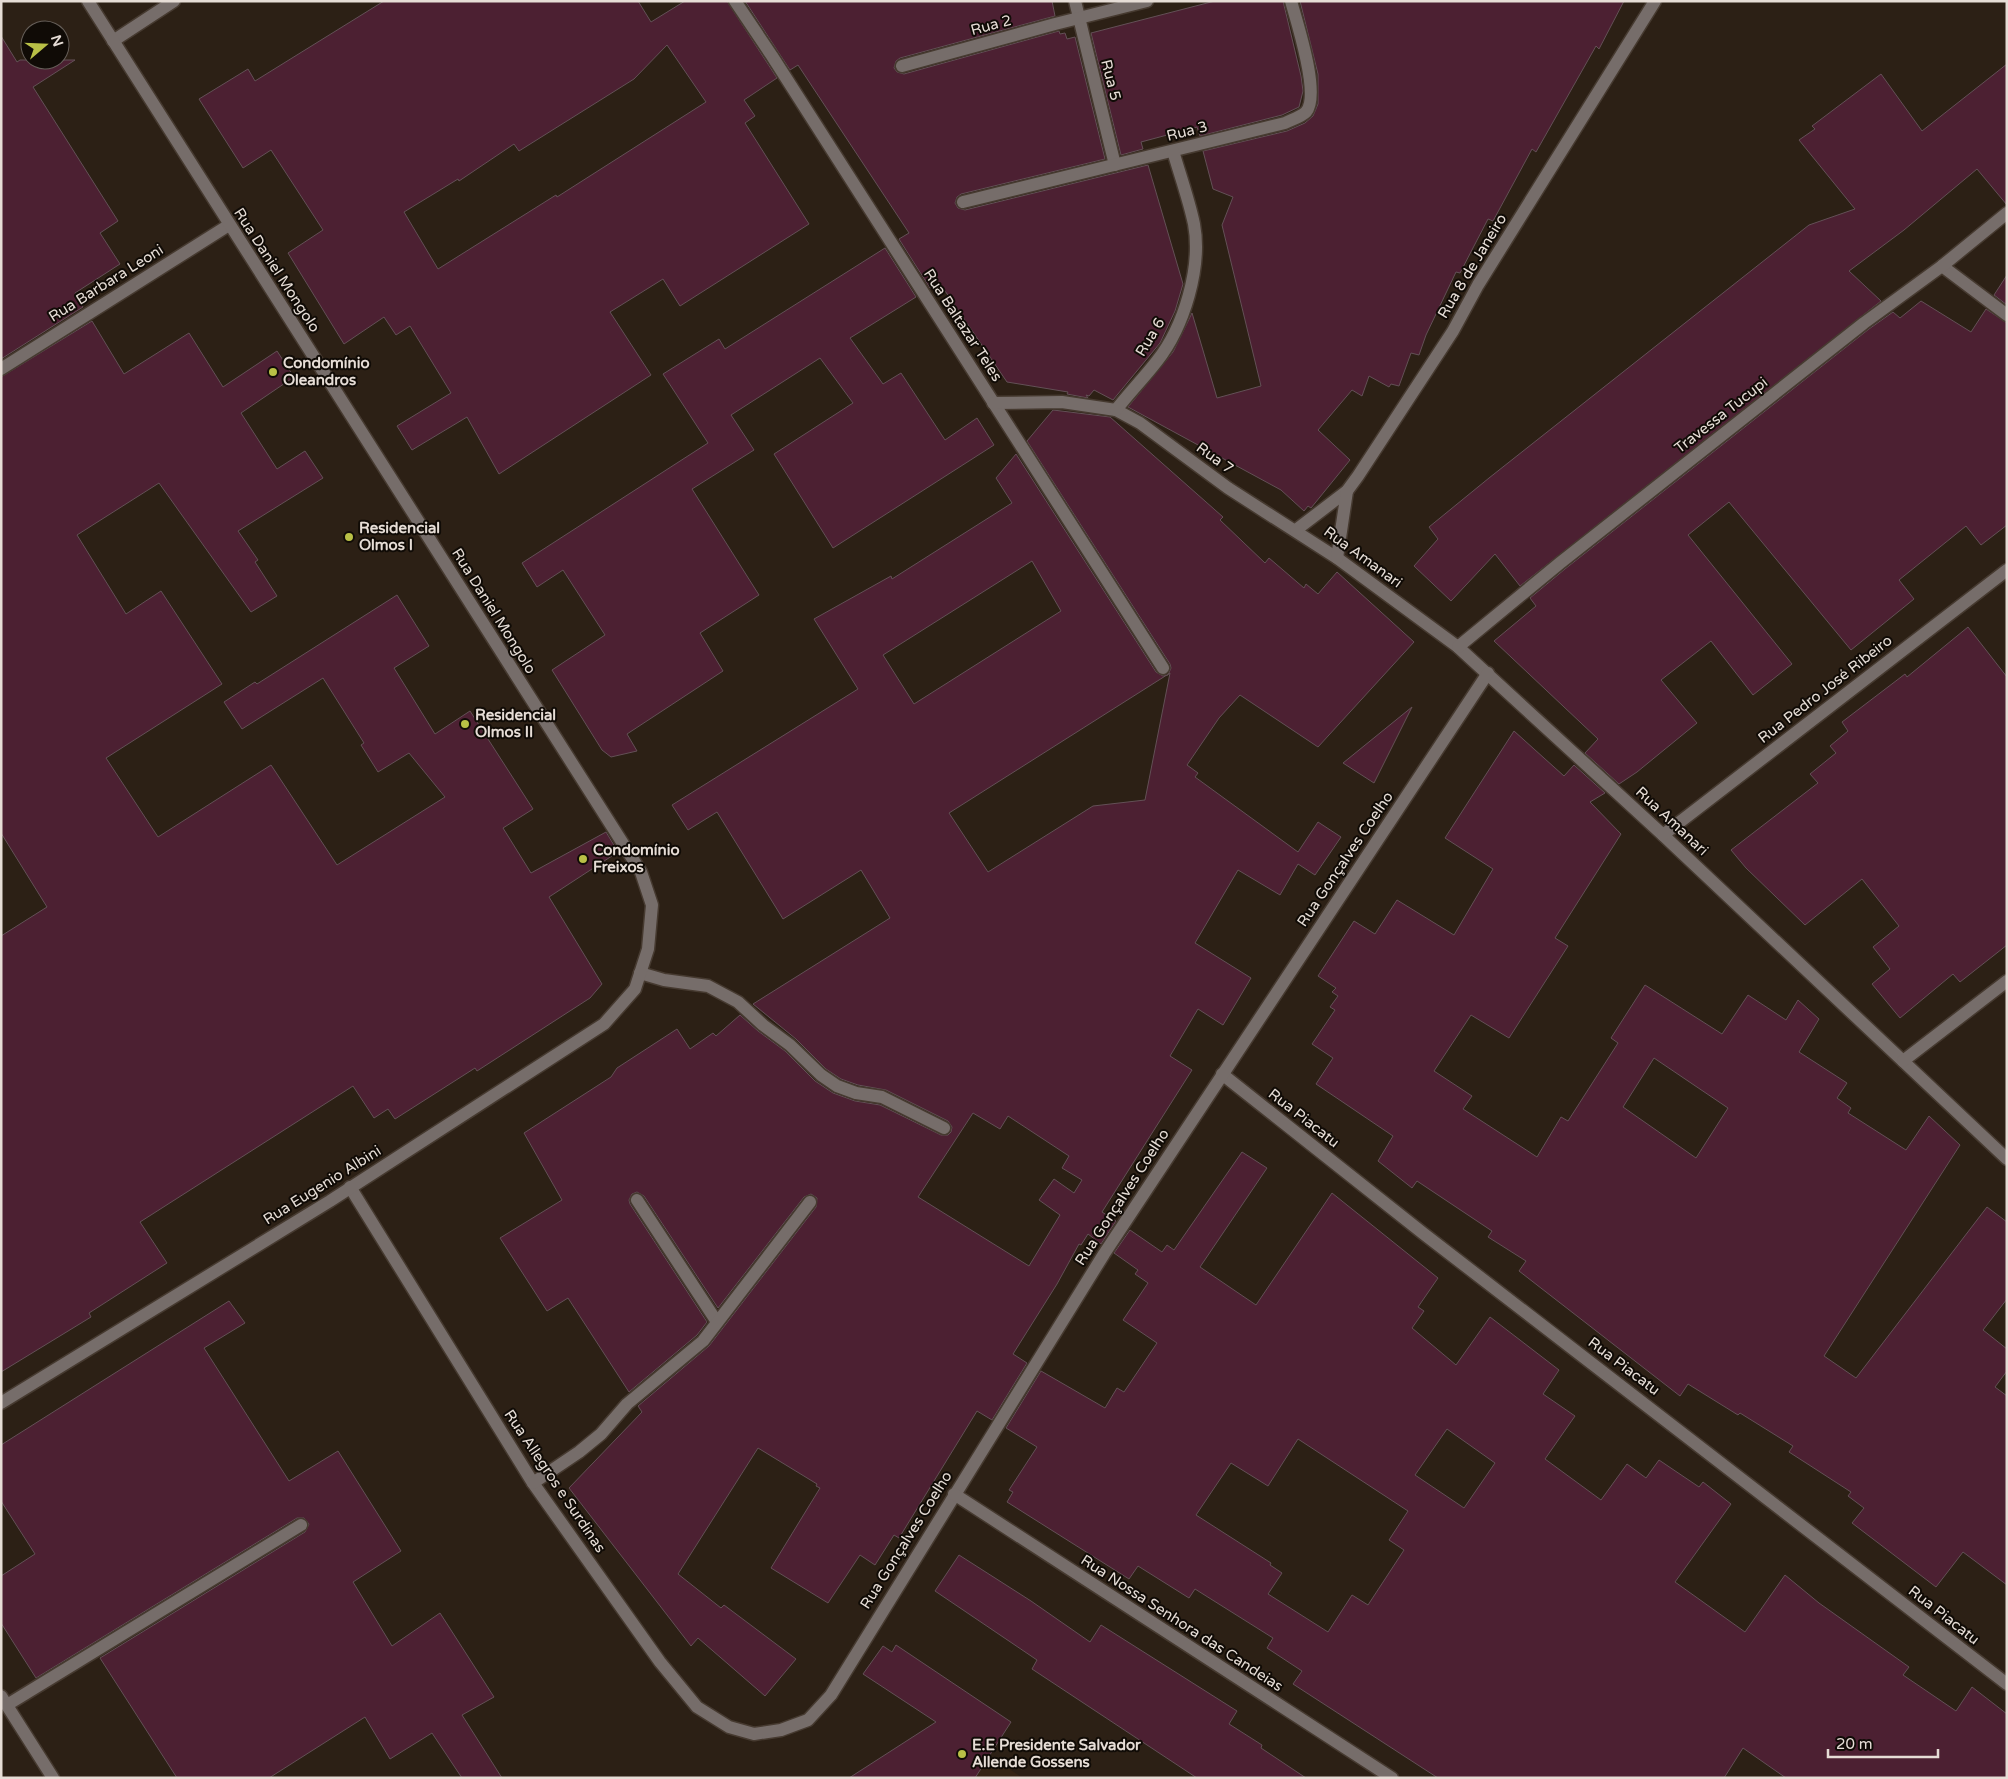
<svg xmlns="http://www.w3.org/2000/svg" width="2008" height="1779" viewBox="0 0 2008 1779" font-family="'Varela Round',sans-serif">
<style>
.built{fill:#352414}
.building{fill:#4c2032;stroke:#635056;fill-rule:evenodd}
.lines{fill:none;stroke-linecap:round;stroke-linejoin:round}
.minor-casing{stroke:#463a30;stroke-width:15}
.minor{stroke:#766d6a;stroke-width:12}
.poi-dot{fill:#b9c046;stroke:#100b06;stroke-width:2}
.labels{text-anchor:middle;stroke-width:4;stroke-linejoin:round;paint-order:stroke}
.street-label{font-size:15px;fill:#e6ddd6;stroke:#100b06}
.poi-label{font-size:15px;font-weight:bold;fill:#e6ddd6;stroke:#100b06;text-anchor:start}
</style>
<rect width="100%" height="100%" fill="#2c2015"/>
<path class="built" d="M936 1722 1023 1778H954Z"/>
<g class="building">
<path d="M384 1H638L651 22 685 1H727L777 78 744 100 755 116 745 123 809 224 680 306 663 279 610 312 651 375 499 474 467 417 412 450 397 426 451 393 410 326 396 335 384 317 344 344 288 253 323 230 271 150 243 168 199 99 248 69 255 81ZM667 45 706 102 557 197 556 195 438 269 404 212 458 179 459 181 514 144 519 151 634 79Z"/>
<path d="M745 1H1052L1055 16 900 58 896 61 894 68 897 72 904 74 1059 31 1060 34 1065 33 1067 39 1075 37 1105 159 961 194 957 197 955 203 958 208 965 210 1148 165 1183 284 1175 311 1160 343 1113 400 1094 390 1089 396 1086 395 1088 398 1067 394 1068 392 1007 382 941 285 938 287 937 284 930 288 899 239 909 233 798 65 790 70Z"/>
<path d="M1215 1H1283L1301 76 1303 91 1299 107 1282 115 1200 136 1197 127 1141 142 1143 149 1121 155 1091 33Z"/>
<path d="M1300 1H1624L1599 49 1596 46 1536 152 1532 149 1493 221 1488 219 1460 273 1456 272 1426 335 1419 355 1411 353 1399 386 1391 384 1389 387 1369 376 1362 396 1352 390 1318 430 1350 460 1311 508 1308 506 1304 511 1281 490 1128 407 1173 352 1192 313 1217 398 1261 386 1222 225 1233 197 1213 189 1203 151 1287 131 1305 123 1313 116 1318 104V74Z"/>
<path d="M1 36 17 62 20 60H75L33 87 118 221 100 233 120 264 75 293 83 307 1 359Z"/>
<path d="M2007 64V205L1977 169 1904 230 1849 271 1881 301 1520 586 1495 554 1451 601 1414 566 1438 539 1429 527 1489 478 1809 225 1855 209 1799 140 1815 129 1812 126 1881 74 1922 131Z"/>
<path d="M885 248 916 297 850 338 883 384 901 373 945 440 977 418 994 445 833 548 774 454 853 403 820 358 731 415 754 450 692 489 759 595 700 633 723 671 627 734 637 751 611 757 602 750 552 670 605 635 563 570 537 587 522 563 708 443 663 374 719 339 725 349Z"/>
<path d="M2007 275V305L1994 295Z"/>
<path d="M1921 301 1971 332 1986 309 2007 323V525L1981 545 1966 526 1899 580 1914 599 1851 650 1729 502 1688 535 1792 664 1753 695 1711 641 1661 680 1697 723 1637 772 1619 784 1585 753 1598 739 1494 641 1536 606 1530 598 1565 569 1869 329 1893 312 1900 318Z"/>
<path d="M92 321 124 374 189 333 223 387 277 351 294 377 241 413 277 469 305 451 323 478 238 531 258 560 255 562 277 596 251 612 159 483 77 535 126 614 161 591 222 684 106 758 158 837 271 765 337 865 445 797 409 753 378 772 361 745 364 743 323 678 242 729 224 702 255 682 257 684 397 595 429 646 394 668 435 734 470 711 533 809 503 828 531 873 606 832 618 852 549 897 602 984 590 998 477 1071 475 1068 395 1119 388 1109 374 1118 353 1086 140 1222 167 1263 89 1313 91 1317 1 1372V936L47 907 1 833V377Z"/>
<path d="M1053 410 1110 417 1223 517 1220 520 1265 563 1269 558 1304 588 1306 584 1318 594 1337 572 1414 642 1318 747 1240 695 1219 718 1187 765 1198 773 1195 777 1298 852 1318 822 1341 837 1315 875 1298 864 1280 895 1238 870 1195 943 1251 978 1223 1025 1198 1009 1170 1056 1192 1070 1102 1212 1116 1221 1101 1244 1088 1234 1081 1245 1079 1244 1057 1284 1013 1354 1027 1363 992 1420 977 1411 899 1538 894 1535 875 1565 860 1555 828 1603 771 1568 820 1488 816 1486 817 1484 758 1448 678 1574 721 1608 724 1605 796 1659 765 1696 698 1638 691 1646 569 1488 642 1412 638 1406 709 1346 816 1207 817 1198 811 1194 804 1197 718 1308 644 1196 637 1192 632 1194 629 1200 630 1204 707 1322 697 1335 629 1392 568 1298 547 1311 500 1238 562 1200 524 1133 611 1077 617 1068 677 1029 690 1049 713 1033 716 1036 740 1015 758 1031 785 1051 815 1081 833 1093 855 1101 880 1105 941 1135H948L951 1132 952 1127 948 1121 886 1090 858 1085 841 1079 826 1069 796 1039 753 1004 890 918 861 870 783 919 717 812 688 830 672 805 858 689 814 619 891 576 892 579 1012 503 996 478 1016 454 1156 672 1163 676 1168 675 1171 668 1170 664 1027 441ZM1032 561 1061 611 914 704 883 655ZM1170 673 1145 800 1093 806 988 872 949 813ZM973 1113 1000 1129 1008 1116 1069 1156 1062 1168 1082 1180 1074 1193 1054 1179 1039 1200 1060 1215 1029 1266 918 1197Z"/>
<path d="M1968 627 2007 677V945L1960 982 1953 974 1900 1018 1872 984 1890 969 1873 947 1899 926 1862 879 1805 925 1746 868 1731 850 1818 783 1810 774 1836 753 1830 746 1848 731 1842 722 1905 674 1907 677Z"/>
<path d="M1412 707 1374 783 1343 763Z"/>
<path d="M1514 731 1564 776 1574 765 1605 793 1590 802 1621 834 1555 938 1568 946 1509 1038 1471 1015 1434 1071 1472 1096 1463 1109 1537 1157 1561 1117 1568 1121 1618 1043 1611 1038 1645 985 1722 1034 1748 995 1786 1020 1798 1000 1819 1019 1799 1052 1847 1083 1837 1098 1851 1108 1848 1113 1906 1150 1929 1116 1960 1145 1824 1356 1856 1378 1987 1207 2007 1222V1299L1983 1330 2007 1349V1371L1995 1387 2007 1396V1585L1963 1552 1936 1587 1852 1523 1864 1508 1848 1496 1851 1492 1789 1452 1793 1446 1740 1413 1738 1415 1688 1384 1680 1396 1519 1271 1526 1261 1488 1237 1492 1231 1417 1181 1412 1188 1378 1161 1393 1136 1316 1084 1333 1058 1312 1044 1335 1010 1330 1007 1338 996 1332 992 1336 988 1318 976 1354 921 1375 934 1397 900 1454 935 1493 869 1445 838ZM1654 1058 1728 1108 1696 1158 1623 1107Z"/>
<path d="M1242 1152 1267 1168 1200 1267 1256 1305 1332 1193 1438 1278 1418 1307 1424 1311 1412 1328 1456 1365 1490 1317 1559 1370 1543 1394 1575 1416 1545 1459 1601 1500 1627 1464 1646 1478 1659 1460 1699 1487 1703 1482 1731 1504 1675 1582 1745 1632 1785 1575 1819 1603 1909 1667 1903 1675 1956 1711 1972 1687 2007 1714V1778H1786L1743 1748 1724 1778H1438L1293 1684 1302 1671 1267 1648 1273 1638 1195 1589 1189 1598 1138 1566 1129 1579 1007 1502 1013 1492 1009 1490 1037 1447 1006 1428 1041 1371 1105 1408 1117 1388 1124 1392 1157 1343 1123 1320 1148 1283 1135 1274 1138 1270 1114 1253 1130 1230 1162 1252 1167 1245 1174 1250ZM1447 1429 1495 1463 1464 1508 1415 1475ZM1298 1439 1408 1511 1389 1540 1404 1550 1368 1605 1352 1595 1328 1632 1268 1594 1282 1573 1270 1565 1271 1563 1196 1515 1231 1463 1268 1486Z"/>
<path d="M229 1301 245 1323 204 1348 289 1481 338 1451 401 1551 353 1582 392 1646 440 1613 494 1697 462 1715 502 1778H462L432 1733 390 1759 365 1717 269 1778H177L100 1658 305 1532 309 1524 304 1518H297L36 1678 1 1623V1576L35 1554 1 1501V1445Z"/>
<path d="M959 1555 1031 1601 1090 1642 1101 1625 1237 1711 1229 1724 1262 1745 1261 1748 1306 1778H1197L1032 1669 1037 1660 935 1591Z"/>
<path d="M896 1645 1011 1722 975 1778H849L936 1722 863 1674 883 1646 892 1652Z"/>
</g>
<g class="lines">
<defs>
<g id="minor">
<path d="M735 1 772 56 1163 668"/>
<path d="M1075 1 1115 165"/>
<path d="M113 41 174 1"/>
<path d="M902 66 1055 24 1147 1"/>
<path d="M963 202 1285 123C1291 120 1301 117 1306 112 1321 95 1297 23 1291 1"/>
<path d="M1942 266 2007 315"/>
<path d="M1 369 229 225"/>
<path d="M993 403 1062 402 1116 410 1140 423 1228 488 1337 558 1458 647 1663 835 2007 1159"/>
<path d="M1116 410C1129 393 1144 378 1157 361 1184 327 1202 267 1194 224 1189 200 1180 175 1173 151"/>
<path d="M1296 530 1347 491 1358 476 1453 331 1478 285 1655 1"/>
<path d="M1337 558 1347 491"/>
<path d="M1458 647 1560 563 1864 323 1942 266 2007 213"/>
<path d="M1663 835 2007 570"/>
<path d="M640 973 664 980 708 986 738 1002 763 1025 790 1045 821 1075 837 1086 856 1093 882 1097 944 1128"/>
<path d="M1903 1061 2007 981"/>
<path d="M1222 1074 1424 1234 2007 1684"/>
<path d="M350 1187 533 1483 660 1662 697 1707 729 1727 754 1734 781 1730 808 1720 831 1695 1104 1254 1488 673"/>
<path d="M637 1200 717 1322"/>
<path d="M1 1403 330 1201 604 1024 635 989 648 949 652 905 641 872 88 1"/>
<path d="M533 1483 579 1452 601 1434 627 1404 703 1341 810 1202"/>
<path d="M954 1494 1392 1778"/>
<path d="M1 1696 53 1778"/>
<path d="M7 1705 301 1525"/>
</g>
</defs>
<use href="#minor" class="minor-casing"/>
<use href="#minor" class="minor"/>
</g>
<g class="poi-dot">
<circle cx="273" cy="372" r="5"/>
<circle cx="349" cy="537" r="5"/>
<circle cx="465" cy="724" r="5"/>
<circle cx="583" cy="859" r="5"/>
<circle cx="962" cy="1754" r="5"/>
</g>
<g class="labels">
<g class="street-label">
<text transform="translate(991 25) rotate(-15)" y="5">Rua 2</text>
<text transform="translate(1111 80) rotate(76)" y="5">Rua 5</text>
<text transform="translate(1187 131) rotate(-14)" y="5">Rua 3</text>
<text transform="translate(1472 266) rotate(-59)" y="5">Rua 8 de Janeiro</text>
<text transform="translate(277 270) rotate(57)" y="5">Rua Daniel Mongolo</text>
<text transform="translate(106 283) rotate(-32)" y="5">Rua Barbara Leoni</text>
<text transform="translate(963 325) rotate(57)" y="5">Rua Baltazar Teles</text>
<text transform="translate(1150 337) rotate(-59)" y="5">Rua 6</text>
<text transform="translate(1721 415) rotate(-38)" y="5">Travessa Tucupi</text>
<text transform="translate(1215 458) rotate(36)" y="5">Rua 7</text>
<text transform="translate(1363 557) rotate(36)" y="5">Rua Amanari</text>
<text transform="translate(494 611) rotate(58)" y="5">Rua Daniel Mongolo</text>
<text transform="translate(1825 689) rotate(-38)" y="5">Rua Pedro José Ribeiro</text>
<text transform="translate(1672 821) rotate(43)" y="5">Rua Amanari</text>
<text transform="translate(1345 859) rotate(-56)" y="5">Rua Gonçalves Coelho</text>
<text transform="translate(1304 1118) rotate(38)" y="5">Rua Piacatu</text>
<text transform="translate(322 1185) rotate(-32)" y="5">Rua Eugenio Albini</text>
<text transform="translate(1122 1197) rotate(-57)" y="5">Rua Gonçalves Coelho</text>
<text transform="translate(1624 1366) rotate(37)" y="5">Rua Piacatu</text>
<text transform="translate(555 1481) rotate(56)" y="5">Rua Allegros e Surdinas</text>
<text transform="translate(906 1540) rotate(-58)" y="5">Rua Gonçalves Coelho</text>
<text transform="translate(1944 1615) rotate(38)" y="5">Rua Piacatu</text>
<text transform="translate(1182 1623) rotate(33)" y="5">Rua Nossa Senhora das Candeias</text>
</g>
<g class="poi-label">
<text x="283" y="368">Condomínio<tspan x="283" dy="17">Oleandros</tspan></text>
<text x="359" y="533">Residencial<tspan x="359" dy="17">Olmos I</tspan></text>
<text x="475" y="720">Residencial<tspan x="475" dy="17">Olmos II</tspan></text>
<text x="593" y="855">Condomínio<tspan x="593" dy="17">Freixos</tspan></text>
<text x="972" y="1750">E.E Presidente Salvador<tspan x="972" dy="17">Allende Gossens</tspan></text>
</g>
</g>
<rect width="2008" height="1779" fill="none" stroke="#e6ddd6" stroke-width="5"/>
<g transform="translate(45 45) rotate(71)"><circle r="24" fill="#100b06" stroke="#665f59"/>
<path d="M0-4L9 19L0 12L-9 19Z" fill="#b9c046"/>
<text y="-8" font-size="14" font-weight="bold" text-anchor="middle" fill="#e6ddd6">N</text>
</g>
<path d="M1828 1749v8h110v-8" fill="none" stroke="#e6ddd6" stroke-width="2.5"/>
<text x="1836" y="1749" font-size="15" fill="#e6ddd6" stroke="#100b06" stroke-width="4" paint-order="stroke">20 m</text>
</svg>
